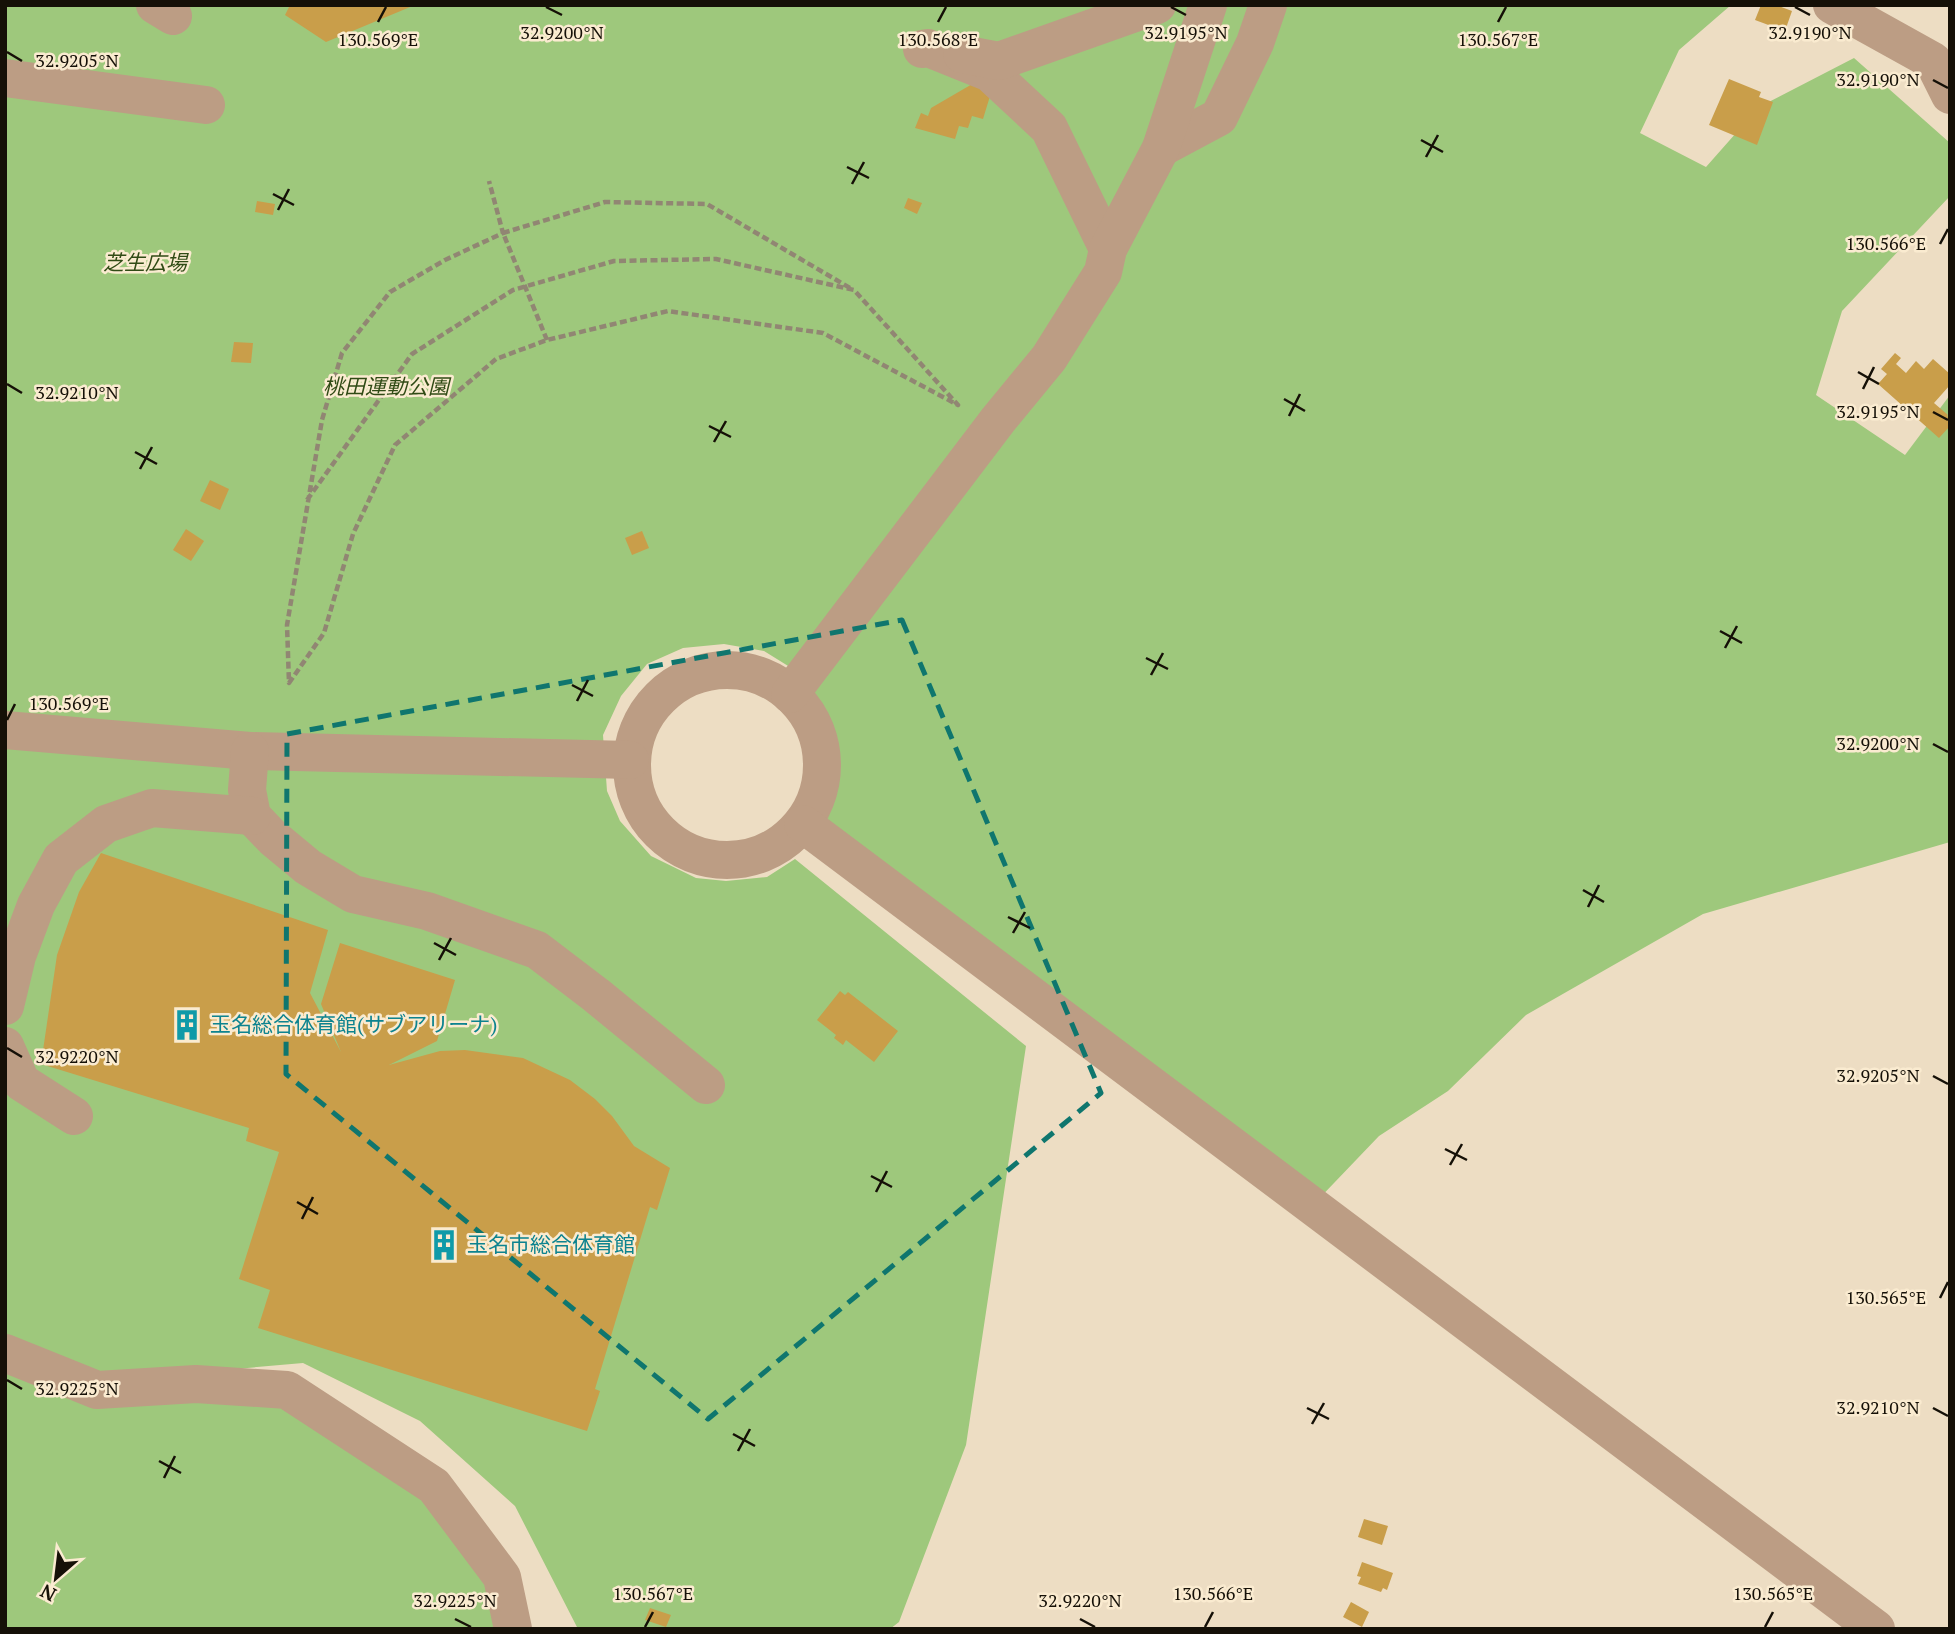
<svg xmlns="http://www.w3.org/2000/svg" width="1955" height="1634" viewBox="0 0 1955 1634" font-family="'PT Serif','Noto Sans JP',serif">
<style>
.green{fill:#9ec87c}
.building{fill:#c99e4a}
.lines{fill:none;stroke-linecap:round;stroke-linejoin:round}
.path{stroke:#918673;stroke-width:4.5;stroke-dasharray:7 3.5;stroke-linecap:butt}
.minor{stroke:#bc9d84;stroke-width:38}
.marked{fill:none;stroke:#0f766e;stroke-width:5;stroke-dasharray:14 9;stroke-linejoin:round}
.ticks{fill:none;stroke:#151007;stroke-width:2.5}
.labels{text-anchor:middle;stroke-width:5;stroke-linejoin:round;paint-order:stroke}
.park-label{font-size:21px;font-style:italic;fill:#304b15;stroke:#faebd0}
.culture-label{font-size:21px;fill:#0d838f;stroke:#faebd0;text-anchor:start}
.ticks-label{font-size:18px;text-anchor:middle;fill:#151007;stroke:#faebd0;stroke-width:5;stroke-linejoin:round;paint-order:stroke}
</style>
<rect width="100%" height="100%" fill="#edddc3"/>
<path class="green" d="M5 5H1731L1679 50 1640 133 1706 167 1759 107 1854 58 1950 143V196L1842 311 1816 395 1905 455 1950 395V842L1703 914 1526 1015 1448 1091 1379 1136 1312 1206 816 834 836 781 834 754 823 722 803 699 793 669 764 651 724 644 683 648 647 664 621 696 603 735 607 791 620 821 651 856 696 878 726 881 767 877 795 859 1026 1046 966 1445 899 1622 890 1629H578L515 1506 420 1421 303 1363 190 1373 287 1390 434 1486 513 1629H5Z"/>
<g class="building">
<path d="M286 5H415L326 42 285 15 289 7Z"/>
<path d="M1761 5H1776L1792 11 1785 31 1755 20Z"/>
<path d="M980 78 994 83 983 119 972 116 968 128 959 126 955 139 915 128 921 113 928 116 931 108 974 83 977 88Z"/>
<path d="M1729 79 1761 92 1759 97 1773 102 1757 145 1709 125Z"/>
<path d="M908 198 922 203 917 214 904 208Z"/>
<path d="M257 201 275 204 273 215 255 212Z"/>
<path d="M234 342 253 343 251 363 231 362Z"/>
<path d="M1895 353 1901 358 1896 364 1906 373 1916 361 1924 369 1933 359 1950 374V385L1934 403 1948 415 1947 416 1950 419V426L1939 438 1878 384 1887 374 1881 369Z"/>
<path d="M210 480 229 489 220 510 200 501Z"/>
<path d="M186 529 204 541 191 561 173 550Z"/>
<path d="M642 531 649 548 632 555 625 538Z"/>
<path d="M101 853 328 930 310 993 341 1052 321 1004 340 943 455 980 437 1041 389 1065 440 1051 465 1050 523 1058 570 1080 595 1099 612 1116 634 1146 670 1168 657 1210 650 1207 595 1389 600 1391 587 1431 258 1328 270 1290 239 1279 279 1152 246 1141 249 1128 41 1064 57 955 79 892Z"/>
<path d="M840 991 845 995 848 992 898 1031 874 1062 846 1040 843 1045 834 1038 836 1035 817 1020Z"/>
<path d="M1364 1519 1388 1526 1382 1545 1358 1537Z"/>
<path d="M1362 1562 1393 1573 1387 1590 1383 1588 1381 1592 1358 1584 1361 1577 1357 1576Z"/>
<path d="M1351 1602 1369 1612 1362 1627 1343 1617Z"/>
<path d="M650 1608 671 1615 666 1627 645 1620Z"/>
</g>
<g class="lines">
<g class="path">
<path d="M547 340 503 233 605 202 707 204 850 288"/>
<path d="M307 500 412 354 513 290 614 261 716 259 854 290 958 405 823 333 668 311 547 340 496 359 395 445 353 534 324 633 289 683 287 625 322 420 342 353 390 292 445 260 503 233 489 181"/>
</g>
<g class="minor">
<path d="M155 5 173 16"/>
<path d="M1832 5 1933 61 1950 95"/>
<path d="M922 49 928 48 990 73 1049 128 1108 249"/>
<path d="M962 54 999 61 1157 5"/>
<path d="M5 78 206 105"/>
<path d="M1161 148 1219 117 1255 43 1268 5"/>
<circle cx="727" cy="765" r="95"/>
<path d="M790 694 998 420 1049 358 1103 272 1108 249 1161 148 1208 5"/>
<path d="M5 730 250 751 630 760"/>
<path d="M250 751 247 790 252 816 273 838 308 867 353 894 427 911 537 950 596 995 706 1085"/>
<path d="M803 824 1876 1629"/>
<path d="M5 1006 17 956 36 905 61 859 106 824 152 808 252 816"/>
<path d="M5 1046 21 1082 74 1116"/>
<path d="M5 1353 97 1390 196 1384 287 1390 434 1486 502 1577 513 1629"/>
</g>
</g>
<path class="marked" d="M902 620 1101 1093 708 1419 286 1074 287 734Z"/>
<path class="ticks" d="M546 7 562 15M1171 7 1186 15M1795 7 1810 15M378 22 386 7M938 22 946 7M1498 22 1506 7M7 52 22 61M1933 80 1948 88M1421 140 1443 152M1426 157 1438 135M847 167 869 178M852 184 864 162M273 194 294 205M278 210 289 189M1940 244 1948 229M1858 372 1879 384M7 384 22 393M1863 389 1874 367M1284 399 1305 411M1933 412 1948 420M1289 416 1300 394M709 426 731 437M714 442 726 421M135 452 157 464M140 469 152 447M1720 631 1742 643M1725 648 1737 626M1146 658 1168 669M1151 675 1163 653M572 685 593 696M577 701 588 680M7 720 15 704M1933 744 1948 752M1583 890 1604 902M1588 907 1599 885M1008 917 1030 928M1013 933 1025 912M434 943 456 955M439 960 451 938M7 1048 22 1057M1933 1076 1948 1084M1445 1149 1467 1160M1450 1165 1462 1144M871 1176 892 1187M876 1192 887 1171M297 1202 318 1214M302 1219 313 1197M1940 1298 1948 1282M7 1380 22 1389M1307 1408 1329 1419M1933 1408 1948 1416M1312 1424 1324 1403M733 1434 755 1446M738 1451 750 1429M159 1461 181 1473M164 1478 175 1456M455 1619 471 1627M1080 1619 1095 1627M645 1627 653 1612M1205 1627 1213 1612M1765 1627 1773 1612"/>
<defs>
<symbol id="building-bare" viewBox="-9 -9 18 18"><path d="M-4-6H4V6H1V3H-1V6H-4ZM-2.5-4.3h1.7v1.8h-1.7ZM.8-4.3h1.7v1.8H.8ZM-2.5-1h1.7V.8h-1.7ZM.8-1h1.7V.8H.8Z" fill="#0f9aa8" stroke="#faebd0" stroke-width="2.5" paint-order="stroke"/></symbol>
</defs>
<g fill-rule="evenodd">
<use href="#building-bare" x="165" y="1003" width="44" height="44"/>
<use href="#building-bare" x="422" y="1223" width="44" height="44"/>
</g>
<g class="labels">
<g class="park-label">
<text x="145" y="270">芝生広場</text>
<text x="386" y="394">桃田運動公園</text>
</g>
<g class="culture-label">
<text x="210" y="1032">玉名総合体育館(サブアリーナ)</text>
<text x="467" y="1252">玉名市総合体育館</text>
</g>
</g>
<g class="ticks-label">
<text x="562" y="39">32.9200°N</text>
<text x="1186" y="39">32.9195°N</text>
<text x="1810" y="39">32.9190°N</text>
<text x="378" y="46">130.569°E</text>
<text x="938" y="46">130.568°E</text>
<text x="1498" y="46">130.567°E</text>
<text x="77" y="67">32.9205°N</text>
<text x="1878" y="86">32.9190°N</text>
<text x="1886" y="250">130.566°E</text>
<text x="77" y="399">32.9210°N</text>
<text x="1878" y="418">32.9195°N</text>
<text x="69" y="710">130.569°E</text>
<text x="1878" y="750">32.9200°N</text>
<text x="77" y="1063">32.9220°N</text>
<text x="1878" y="1082">32.9205°N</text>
<text x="1886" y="1304">130.565°E</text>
<text x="77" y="1395">32.9225°N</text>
<text x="1878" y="1414">32.9210°N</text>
<text x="653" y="1600">130.567°E</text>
<text x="1213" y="1600">130.566°E</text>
<text x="1773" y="1600">130.565°E</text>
<text x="455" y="1607">32.9225°N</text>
<text x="1080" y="1607">32.9220°N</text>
</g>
<rect width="1955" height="1634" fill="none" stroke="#151007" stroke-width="14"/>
<g transform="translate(56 1578) rotate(208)" stroke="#faebd0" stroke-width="5" paint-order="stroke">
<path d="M0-5L12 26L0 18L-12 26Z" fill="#151007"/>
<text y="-10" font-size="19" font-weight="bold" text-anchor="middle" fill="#151007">N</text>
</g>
</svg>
